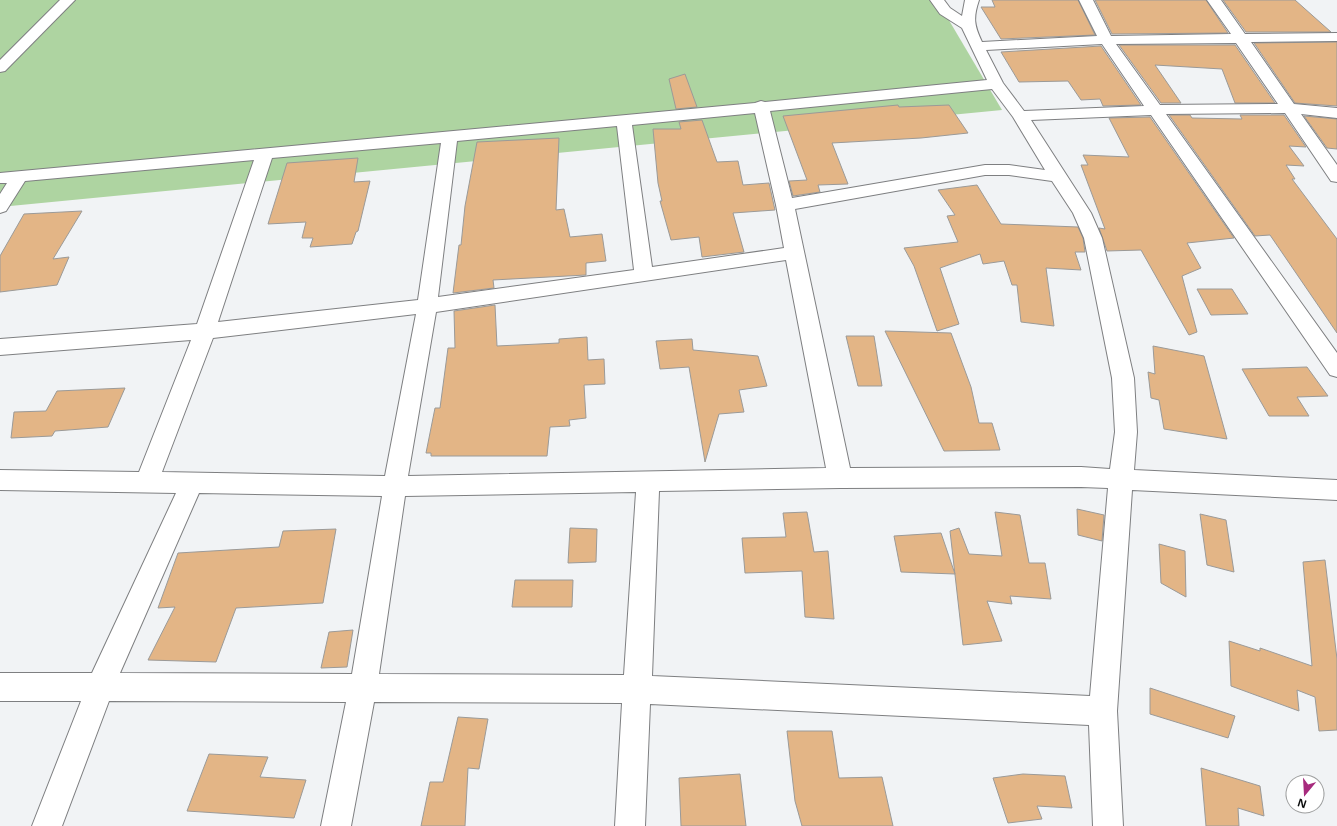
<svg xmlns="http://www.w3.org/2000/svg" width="1337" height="826" viewBox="0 0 1337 826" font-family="'Open Sans',sans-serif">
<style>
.green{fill:#aed4a1}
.building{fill:#e3b586;stroke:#9b9a98}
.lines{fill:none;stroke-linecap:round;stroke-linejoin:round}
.minor-casing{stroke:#7e7f81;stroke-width:2}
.minor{fill:#fff;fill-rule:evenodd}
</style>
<rect width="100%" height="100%" fill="#f1f3f5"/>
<path class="green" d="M0 0H937L1002 110 0 207Z"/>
<g class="building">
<path d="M992 0H1078L1095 35 1001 39 981 7H995Z"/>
<path d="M1095 0H1206L1228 33 1112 34Z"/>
<path d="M1223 0H1295L1331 32H1246Z"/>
<path d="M1337 42V106L1295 103 1254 43Z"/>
<path d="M1119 45H1235L1275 103H1235L1222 69 1155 65 1181 103H1161Z"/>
<path d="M1101 46 1141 105 1103 106 1100 99 1081 100 1068 81 1019 82 1001 52Z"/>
<path d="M685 74 697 107 676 109 669 79Z"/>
<path d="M898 105 899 107 949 105 968 133 921 138 832 143 848 184 818 185 820 192 793 196 789 181 807 180 783 116Z"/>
<path d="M1169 115H1190L1192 118 1242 119 1240 115H1284L1306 147 1289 146 1304 166 1286 165 1295 179H1292L1337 239V333L1270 235 1255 236Z"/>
<path d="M1304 116 1337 119V149L1327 148Z"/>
<path d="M1150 117 1234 238 1187 243 1201 268 1182 276 1197 332 1189 335 1141 250 1107 251 1099 228 1105 229 1081 165H1088L1083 155 1129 157 1109 118Z"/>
<path d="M702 120 717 162 738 161 743 185 769 183 775 210 733 213 744 252 702 257 699 237 671 240 660 201H662L658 183 653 129H681L679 122Z"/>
<path d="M559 138 556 210 564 209 570 237 602 234 606 261 586 263V275L493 280 494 288 453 293 459 245H461L465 206 477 142Z"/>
<path d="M358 158 354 182 370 181 358 231 356 232 352 244 310 247 313 238H302L306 222 268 224 287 163Z"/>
<path d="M977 185 1001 224 1078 227 1083 238 1085 252H1075L1081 270 1046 268 1054 326 1021 322 1017 285H1012L1004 261 983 264 980 254 940 268 959 324 937 331 914 266 904 248 958 242 947 216 955 215 938 190Z"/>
<path d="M82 211 53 259 69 257 57 285 0 292V256L24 214Z"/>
<path d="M1197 289H1232L1248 314 1211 315Z"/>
<path d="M495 305 497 346 559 343V339L587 337 588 360 604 359 605 384 584 385 586 418 569 420 570 426 550 427 547 456H431V453H426L435 408H440L448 348H455L454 311Z"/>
<path d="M885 331 951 333 971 387 979 423H992L1000 450 944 451Z"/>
<path d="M846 336H874L882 386H858Z"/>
<path d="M692 339 693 350 758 356 767 386 739 390 744 412 719 414 705 462 689 367 660 369 656 341Z"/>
<path d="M1153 346 1204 356 1227 439 1164 429 1159 400 1151 398 1148 372 1155 374Z"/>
<path d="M1307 367 1328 396 1297 397 1309 416H1269L1242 369Z"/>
<path d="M125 388 108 427 55 431 52 436 11 438 14 412 46 411 57 391Z"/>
<path d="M1077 509 1104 515 1102 541 1078 535Z"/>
<path d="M807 512 814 552 828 551 834 619 805 617 802 571 745 573 742 538 786 537 783 513Z"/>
<path d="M995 512 1020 515 1029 563H1045L1051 599 1010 596 1012 604 987 601 1002 641 963 645 950 531 959 528 969 554 1002 556Z"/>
<path d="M1200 514 1226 520 1234 572 1207 565Z"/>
<path d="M570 528 597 529 596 562 568 563Z"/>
<path d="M336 529 323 603 236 608 216 662 148 660 175 607 158 608 178 553 279 547 283 531Z"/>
<path d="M941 533 955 574 901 572 894 536Z"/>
<path d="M1159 544 1185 551 1186 597 1161 583Z"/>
<path d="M1325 560 1337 659V730L1319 731 1315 697 1297 690 1299 711 1231 686 1229 641 1260 651V648L1312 666 1303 562Z"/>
<path d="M515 580H573L572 607H512Z"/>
<path d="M353 630 347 667 321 668 329 632Z"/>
<path d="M1150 688 1235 716 1228 738 1150 714Z"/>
<path d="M458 717 488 719 479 769 468 768 465 826H421L430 782H443Z"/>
<path d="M787 731H832L839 778 882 777 893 826H802L795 801Z"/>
<path d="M209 754 268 757 260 777 306 780 294 818 187 811Z"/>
<path d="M1201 768 1260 786 1264 816 1238 808 1239 826H1206Z"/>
<path d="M740 774 746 826H681L679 778Z"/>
<path d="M1023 774 1065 776 1072 808 1037 806 1042 819 1008 823 993 778Z"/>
</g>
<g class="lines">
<defs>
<g id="minor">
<path d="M60 0H75L5 71 0 72V60Z"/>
<path d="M930 0H944L950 8 962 16 965 0H979C973 18 974 25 982 42L1097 36 1079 0H1093L1111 36 1231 34 1207 0H1221L1245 34 1337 33V41L1251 42 1294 104 1337 108V118L1301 114 1337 165V182L1331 181 1285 113 1166 114 1337 353V377L1330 375 1151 115 1031 120 1091 213 1102 238 1134 378 1137 432 1134 470 1337 480V500L1132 490 1117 711 1123 826H1093L1089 725 650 704 645 826H615L622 703 374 702 351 826H321L346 702 109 701 62 826H32L81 701H0V673H92L176 493 0 490V470L139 472 191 340 0 355V339L197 324 254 160 25 181 6 211 0 213V194L7 183H0V173L755 103 761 101 765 102 987 80 962 28 940 14ZM1236 43 1278 104 1160 105 1116 44ZM1102 44 1144 106 1024 111 1003 83 986 50ZM992 89 1013 117 1045 170 1009 165H985L792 198 770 111ZM755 113 776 205 784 248 652 267 632 125ZM617 126 634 270 438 297 457 141ZM441 143 418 300 218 322 272 158ZM985 175H1009L1052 181 1073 213 1084 238 1112 378 1115 432 1110 469 1081 467 850 468 795 209ZM786 260 826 468 408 476 436 312ZM416 314 385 476 162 472 213 338ZM1081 487 1108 488 1090 696 652 676 659 491 840 488ZM636 492 624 675 379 674 405 496ZM199 493 382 496 352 674 120 673Z"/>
</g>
</defs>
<use href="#minor" class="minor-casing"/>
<use href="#minor" class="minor"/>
</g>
<g transform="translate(1305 794) rotate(198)"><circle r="19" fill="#ffffff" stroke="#9e9f9f"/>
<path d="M0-3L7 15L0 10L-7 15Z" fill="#a72b7e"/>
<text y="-6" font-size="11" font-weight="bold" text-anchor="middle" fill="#0d0e0e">N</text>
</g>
</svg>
